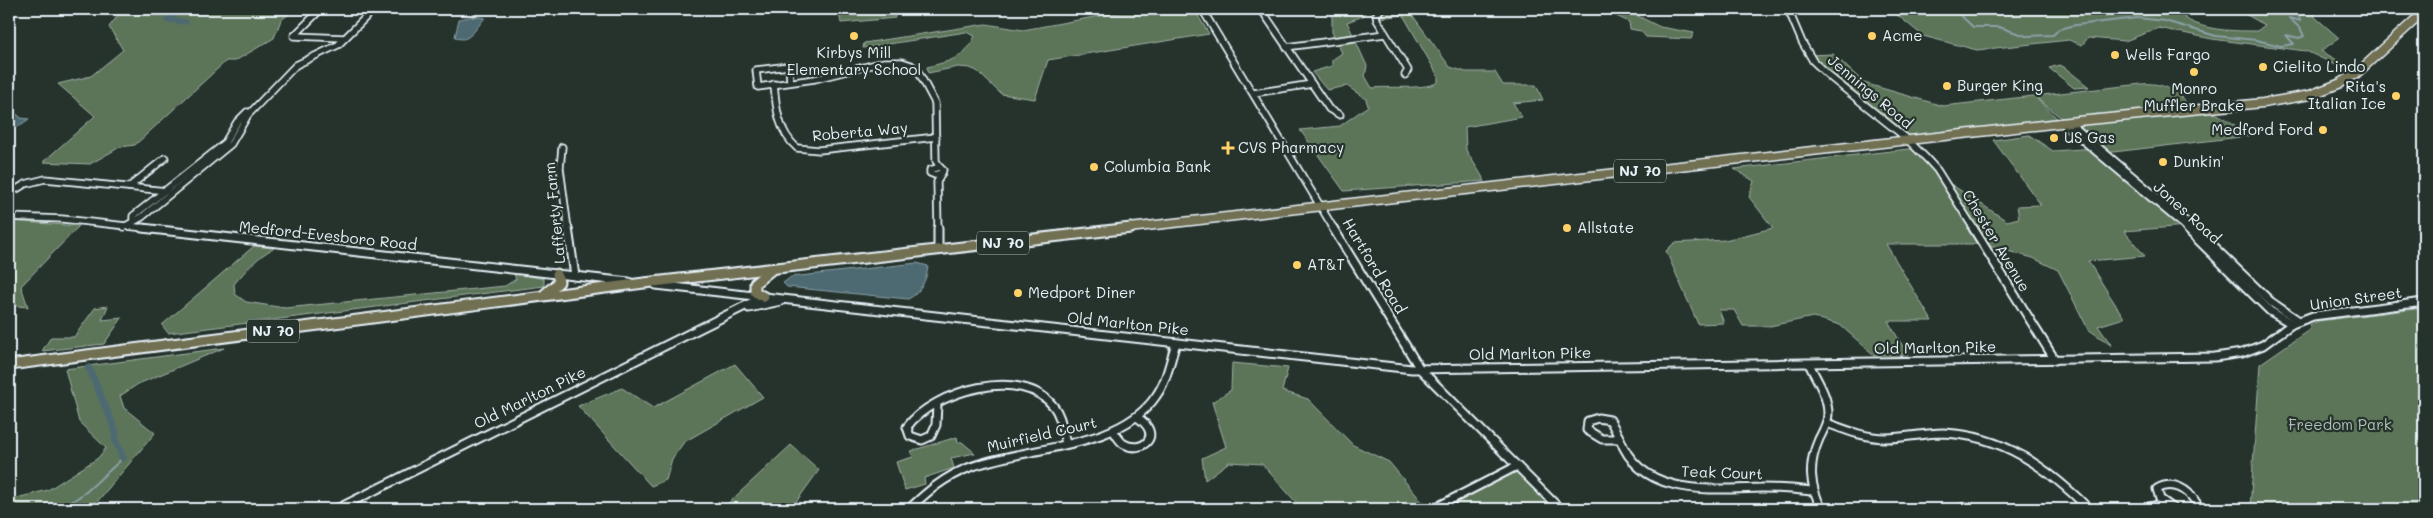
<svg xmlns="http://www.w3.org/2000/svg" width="2433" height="518" viewBox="0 0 2433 518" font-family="Mali,sans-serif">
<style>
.green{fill:#5c7458;stroke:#a2b2a8}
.water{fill:#4d6b73;stroke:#8ba1a8}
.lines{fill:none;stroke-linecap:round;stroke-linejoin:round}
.stream{stroke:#8ba1a8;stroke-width:2}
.canal-far1{stroke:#4d6b73;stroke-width:5.5}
.canal{stroke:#4d6b73;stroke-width:7}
.minor-far1-casing{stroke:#e8f1f8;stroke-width:9}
.minor-casing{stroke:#e8f1f8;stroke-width:11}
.highway-far1-casing{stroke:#e8f1f8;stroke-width:11}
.highway-casing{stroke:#e8f1f8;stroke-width:13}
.minor-far1{stroke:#26332d;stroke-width:5.5}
.minor{stroke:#26332d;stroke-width:7}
.highway-far1{stroke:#716f52;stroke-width:8}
.highway{stroke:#716f52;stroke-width:9}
.poi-dot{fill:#ffd166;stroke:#26332d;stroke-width:2}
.labels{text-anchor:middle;stroke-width:4.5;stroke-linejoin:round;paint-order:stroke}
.shield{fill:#26332d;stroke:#aeb8bb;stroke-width:1}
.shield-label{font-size:14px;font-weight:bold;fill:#e8f1f8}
.poi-label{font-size:15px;fill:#e8f1f8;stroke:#26332d;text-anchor:start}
.street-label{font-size:15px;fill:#e8f1f8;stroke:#26332d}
.park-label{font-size:15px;fill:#b0bfb8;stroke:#26332d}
</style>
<rect width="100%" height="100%" fill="#26332d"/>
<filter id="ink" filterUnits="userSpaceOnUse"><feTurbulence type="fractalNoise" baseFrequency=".02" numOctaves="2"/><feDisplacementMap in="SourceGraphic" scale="10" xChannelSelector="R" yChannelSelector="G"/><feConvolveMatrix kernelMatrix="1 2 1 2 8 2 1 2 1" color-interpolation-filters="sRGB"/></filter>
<g filter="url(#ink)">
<g class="green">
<path d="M123 9H296L281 20 274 38 235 61H226L135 145 120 147 90 164 43 162 95 116 58 84 91 76 123 50 109 27Z"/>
<path d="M838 9H892L895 18 841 23Z"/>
<path d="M1138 9H1194L1209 34 1048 60 1035 99 1001 94 977 71 970 68 958 67 928 73 927 67C950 61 964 59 975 36L966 32 863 48 864 43 986 24 1023 30Z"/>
<path d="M1332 9H1367L1363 16 1347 22 1367 66 1365 76 1372 88C1389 86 1427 90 1438 82V76L1403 15 1379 18 1381 13 1385 9H1408L1450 67 1466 72H1495L1503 85H1536L1543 100 1513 103 1522 117 1465 127 1466 150 1485 181 1344 191 1300 130 1340 126 1368 106 1366 99 1347 86 1327 90 1312 72 1332 66V60L1342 53 1332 32Z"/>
<path d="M1601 9H1624L1660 27 1694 33 1691 39 1646 37 1641 31 1630 29 1629 22Z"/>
<path d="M1878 9H2135C2150 12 2162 9 2177 13 2183 15 2188 21 2194 23 2213 31 2236 31 2257 31L2265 25 2236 9H2314L2315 17 2339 38 2321 51 2344 64 2340 67 2306 51 2212 39 2159 28 2125 41 2088 38 2082 45 2069 40 1977 50 1923 36 1890 9 1877 11Z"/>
<path d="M1833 54 1864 83 1943 106 2142 84C2165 82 2179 92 2192 110 2216 108 2231 122 2249 136L2105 153 2035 97 2062 123 1909 141 1827 75 1809 55Z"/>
<path d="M2060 65 2064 67 2089 87 2074 88 2049 68Z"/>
<path d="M2029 135 2053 151 2096 148 2187 226 2124 231 2145 256 2088 261 2124 318 2098 326 2112 346 2088 329 2058 270 2033 258 1982 244H1886L1932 321H1888L1908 355H1874L1840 325 1813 317 1770 326H1743L1734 310H1719L1724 323 1698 324 1666 251 1674 243 1725 240 1773 228 1749 197 1754 181 1734 169 1917 148 1940 177 2007 221 2019 218 2017 206 2041 205 1993 140Z"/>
<path d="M9 221 79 226 21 286 28 307 9 305Z"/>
<path d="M254 246 274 248C257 257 246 270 234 284L235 294 246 302 285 308 505 286 516 279 513 272 544 279V286L168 333 162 325Z"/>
<path d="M108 306 102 320 122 318 104 344 42 351 51 337H74L95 308Z"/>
<path d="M2424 308V509H2250L2260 364 2309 330 2311 324 2318 321Z"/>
<path d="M224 348 138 384 120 396 124 408 155 433 91 509H9V500L48 490 98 458 106 448 79 422 65 369Z"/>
<path d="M1232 363 1288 368 1282 391 1308 399 1353 445 1389 462 1428 509H1302L1262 464 1229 462 1205 480 1202 458 1226 447 1212 402 1231 390Z"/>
<path d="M735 364 763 397 684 442 672 459 666 480 651 486 578 406 622 388 653 408Z"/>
<path d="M957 437 958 442H962L975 453 951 458 954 468 924 478 925 484 905 490 896 462 913 457 911 451Z"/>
<path d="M791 445 819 470 791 509H722Z"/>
<path d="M1518 470 1554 507 1549 509H1430Z"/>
</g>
<g class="water">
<path d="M474 16 485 18C476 27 469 45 455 37L459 19Z"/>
<path d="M14 111 21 118 29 119 9 133V112Z"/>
<path d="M917 263 928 266C927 279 921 293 908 299L787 287 783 283 791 277Z"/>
</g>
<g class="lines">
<g class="stream">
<path d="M1623 9 1629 11"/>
<path d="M1954 9 1973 27H1999L2026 36 2053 35 2059 29 2076 25 2137 18 2165 21 2216 36 2256 40 2281 46 2294 44 2286 35 2299 38 2304 36 2300 28 2289 18 2301 21 2298 15 2301 12 2298 9"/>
<path d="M473 17 476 9"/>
<path d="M61 509 86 492 123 458"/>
</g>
<path class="canal-far1" d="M181 9 167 20 186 22"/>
<path class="canal" d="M89 368 116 432 115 440 123 458"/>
<defs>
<g id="minor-far1">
<path d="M321 9 294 36 345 38"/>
<path d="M1202 9 1334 229"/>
<path d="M1261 9 1329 109 1340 115"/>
<path d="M1381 9 1376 15 1377 20 1408 70 1405 75"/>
<path d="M1788 9 1802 42 1813 61 1830 77 1906 138 1927 159 1937 170 1974 229"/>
<path d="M1286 47 1385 34"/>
<path d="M790 82 789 66 756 70 758 87 815 79 884 62H902L911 65 918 71 935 103 936 161 940 167"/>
<path d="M774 84C776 108 778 131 797 148L819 150 936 137"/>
<path d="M1254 93 1312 84"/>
<path d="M2062 123 2188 229"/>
<path d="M2070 123 2195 229"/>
<path d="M562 147 560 168 568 229"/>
<path d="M939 167 943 170 942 173 935 175 930 173V170Z"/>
<path d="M129 187 165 158"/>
<path d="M17 189 25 184 45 179 167 191"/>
<path d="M9 217 62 219 154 229"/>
<path d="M133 220V216L224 144 237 122 247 112"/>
<path d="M124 227 142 217 231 144 248 115 296 65 338 45 374 9"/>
<path d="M938 229 937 182 941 174"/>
</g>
<g id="minor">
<path d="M142 228 629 282"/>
<path d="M568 228 575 276"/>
<path d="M938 228V250"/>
<path d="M1333 228 1420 369 1560 509"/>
<path d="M1973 228 2055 360"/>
<path d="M2186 228 2270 311 2292 324"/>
<path d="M2194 228 2271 302 2299 321"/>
<path d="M656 285 1412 369 2215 357 2242 353 2263 345 2292 324 2313 316 2424 302"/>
<path d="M749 308 781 301"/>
<path d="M1809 364C1817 380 1828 396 1828 414 1828 423 1823 431 1819 439 1808 464 1809 485 1822 509"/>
<path d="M937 404 936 425 931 436 922 440 910 436 907 427C933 391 1023 365 1054 407 1062 417 1062 431 1066 443"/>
<path d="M1598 418 1610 420 1620 439H1602L1587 430 1588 421Z"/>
<path d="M1827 423C1846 430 1865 438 1886 438 1905 438 1924 433 1943 433 2003 435 2048 468 2089 509"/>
<path d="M1114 432C1117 436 1120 442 1124 444 1141 454 1165 436 1137 417"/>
<path d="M1620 439C1642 498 1712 489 1762 488 1779 488 1795 489 1812 491"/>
<path d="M337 509 763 297"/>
<path d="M909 509C927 492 944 477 968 468 1024 446 1120 450 1156 396 1167 381 1170 361 1176 343"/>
<path d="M1433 509 1517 466"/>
<path d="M1957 509 1966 507 1974 509"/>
<path d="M2140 509 2164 504"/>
<path d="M2174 509 2160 499 2157 489C2173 480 2188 489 2197 504L2195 509"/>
</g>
<path id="highway-far1" d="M1120 229 2078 121 2263 103 2310 95 2341 83 2357 73 2415 20 2424 15"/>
<g id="highway">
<path d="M545 294 559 282 557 274"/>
<path d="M764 297 755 292V283L771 270"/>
<path d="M9 365 644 283 1131 228"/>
</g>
</defs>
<use href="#minor-far1" class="minor-far1-casing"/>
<use href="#minor" class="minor-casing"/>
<use href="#highway-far1" class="highway-far1-casing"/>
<use href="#highway" class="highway-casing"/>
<use href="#minor-far1" class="minor-far1"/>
<use href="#minor" class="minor"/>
<use href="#highway-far1" class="highway-far1"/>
<use href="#highway" class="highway"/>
</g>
</g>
<g class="poi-dot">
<circle cx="854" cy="36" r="5"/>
<circle cx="1872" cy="36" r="5"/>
<circle cx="2115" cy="55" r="5"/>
<circle cx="2263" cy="67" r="5"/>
<circle cx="2194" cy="72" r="5"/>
<circle cx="1947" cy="86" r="5"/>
<circle cx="2396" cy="96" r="5"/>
<circle cx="2323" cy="130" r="5"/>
<circle cx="2054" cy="138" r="5"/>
<path d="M1225.5 140.5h5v5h5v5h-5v5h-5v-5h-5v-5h5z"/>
<circle cx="2163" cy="162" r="5"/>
<circle cx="1094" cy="167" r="5"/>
<circle cx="1567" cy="228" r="5"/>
<circle cx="1297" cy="265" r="5"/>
<circle cx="1018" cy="293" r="5"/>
</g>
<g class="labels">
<g class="shield">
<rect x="1614" y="159.5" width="52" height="23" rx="4"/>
<rect x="977" y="231.5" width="52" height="23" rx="4"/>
<rect x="247" y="319.5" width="52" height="23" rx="4"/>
</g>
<g class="shield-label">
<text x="1640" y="176">NJ 70</text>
<text x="1003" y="248">NJ 70</text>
<text x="273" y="336">NJ 70</text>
</g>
<g class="poi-label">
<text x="1882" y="41">Acme</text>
<text x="854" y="58" text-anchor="middle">Kirbys Mill<tspan x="854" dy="17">Elementary School</tspan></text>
<text x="2125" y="60">Wells Fargo</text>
<text x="2273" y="72">Cielito Lindo</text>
<text x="1957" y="91">Burger King</text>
<text x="2386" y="92" text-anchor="end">Rita's<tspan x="2386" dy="17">Italian Ice</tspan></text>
<text x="2194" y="94" text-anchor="middle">Monro<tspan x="2194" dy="17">Muffler Brake</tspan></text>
<text x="2313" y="135" text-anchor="end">Medford Ford</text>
<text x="2064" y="143">US Gas</text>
<text x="1238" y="153">CVS Pharmacy</text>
<text x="2173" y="167">Dunkin'</text>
<text x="1104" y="172">Columbia Bank</text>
<text x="1577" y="233">Allstate</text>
<text x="1307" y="270">AT&amp;T</text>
<text x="1028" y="298">Medport Diner</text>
</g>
<g class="street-label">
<text transform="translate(1870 92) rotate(40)" y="5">Jennings Road</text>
<text transform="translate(860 132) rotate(-5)" y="5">Roberta Way</text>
<text transform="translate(555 213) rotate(-96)" y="5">Lafferty Farm</text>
<text transform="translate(2187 213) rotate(42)" y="5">Jones Road</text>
<text transform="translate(328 236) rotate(6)" y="5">Medford-Evesboro Road</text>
<text transform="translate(1996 241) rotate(59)" y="5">Chester Avenue</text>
<text transform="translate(1374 266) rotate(59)" y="5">Hartford Road</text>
<text transform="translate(2356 299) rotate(-8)" y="5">Union Street</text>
<text transform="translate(1128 324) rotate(6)" y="5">Old Marlton Pike</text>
<text transform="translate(1935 348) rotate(-1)" y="5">Old Marlton Pike</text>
<text transform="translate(1530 354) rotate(-1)" y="5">Old Marlton Pike</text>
<text transform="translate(530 398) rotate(-26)" y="5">Old Marlton Pike</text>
<text transform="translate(1042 435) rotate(-13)" y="5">Muirfield Court</text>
<text transform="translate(1722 473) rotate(2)" y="5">Teak Court</text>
</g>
<g class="park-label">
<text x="2340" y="430">Freedom Park</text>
</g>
</g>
<rect width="2433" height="518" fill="none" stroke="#26332d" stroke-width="30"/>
<rect x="15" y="15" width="2403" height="488" fill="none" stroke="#e8f1f8" stroke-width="2" filter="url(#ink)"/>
</svg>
